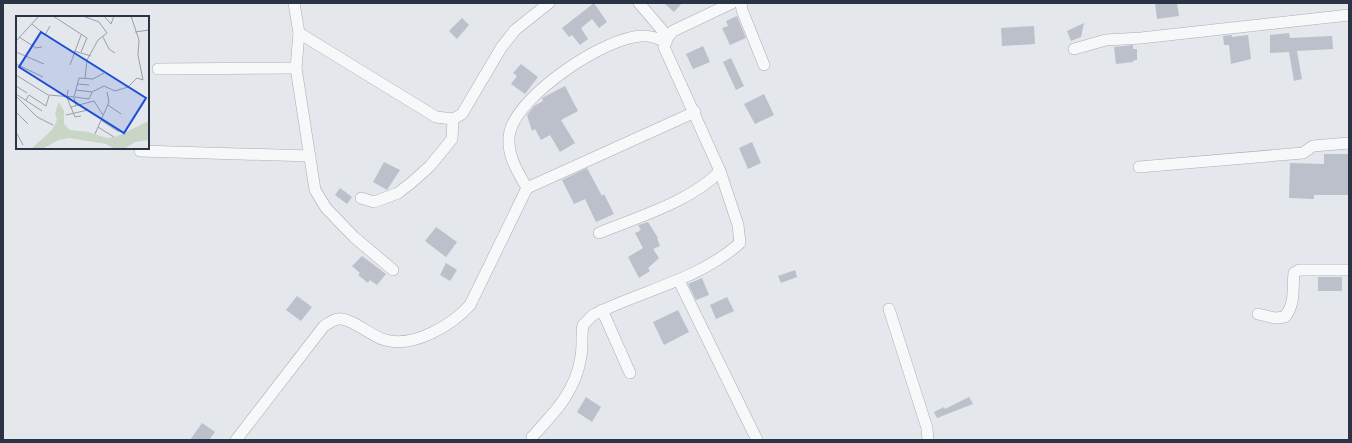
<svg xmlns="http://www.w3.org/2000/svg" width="1352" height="443" viewBox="0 0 1352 443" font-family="Raleway,sans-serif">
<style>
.building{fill:#bbc0ca}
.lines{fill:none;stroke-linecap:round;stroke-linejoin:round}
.street-casing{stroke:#a9aeb7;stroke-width:12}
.street{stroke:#f7f8fa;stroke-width:11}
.inset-road{fill:none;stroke:#9a9fa9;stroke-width:1}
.view{fill:#1d4ed8;fill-opacity:0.15;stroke:#1d4ed8;stroke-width:2}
.inset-edge{fill:none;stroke:#2b3445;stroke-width:2}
</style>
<rect width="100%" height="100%" fill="#e4e7ec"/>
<g class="building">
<path d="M594 3 607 22 599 28 592 19 581 28 588 39 580 45 572 35 569 37 562 28Z"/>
<path d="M664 3H682L674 12Z"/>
<path d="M1155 3H1177L1179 16 1157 19Z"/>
<path d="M737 16 746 38 730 45 722 28 728 26 726 21Z"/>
<path d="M462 18 469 25 457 39 449 31Z"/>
<path d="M1084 23 1081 37 1071 41 1067 31Z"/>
<path d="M1034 26 1035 44 1002 46 1001 28Z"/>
<path d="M1289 33 1290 38 1332 36 1333 49 1297 51 1302 79 1294 81 1289 52 1270 53V35Z"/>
<path d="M1232 35V37L1248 35 1251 59 1231 64 1229 45H1224L1223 36Z"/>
<path d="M1133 45V49H1137V60H1134L1133 62 1116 64 1114 47Z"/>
<path d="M703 46 710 62 693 69 686 54Z"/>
<path d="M731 58 744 86 736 90 723 62Z"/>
<path d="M521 64 538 77 525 94 511 84 517 76 513 73Z"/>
<path d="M565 86 578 111 561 120 575 143 560 152 550 135 541 140 535 129 532 131 527 115 534 106 543 101 542 98Z"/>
<path d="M764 94 774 115 755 124 744 104Z"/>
<path d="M752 142 761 163 748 169 739 148Z"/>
<path d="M1324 154H1349L1348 195H1314V199L1289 198 1290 163 1324 164Z"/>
<path d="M384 162 400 170 387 190 373 182Z"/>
<path d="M587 168 602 196 604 194 614 214 596 222 585 199 574 204 562 180Z"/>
<path d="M340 188 352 197 347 204 335 195Z"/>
<path d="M648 222 658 238H657L660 246 653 249 659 258 648 268 650 271 639 278 628 257 643 248 635 233 641 230 638 225Z"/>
<path d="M436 227 457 242 446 257 425 241Z"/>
<path d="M362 256 386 274 377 285 370 280 368 283 358 275 360 273 352 266Z"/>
<path d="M446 263 457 270 450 281 440 275Z"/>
<path d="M795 270 797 277 781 283 778 276Z"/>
<rect x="1318" y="277" width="24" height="14"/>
<path d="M702 278 709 295 696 300 688 284Z"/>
<path d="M297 296 312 307 301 321 286 310Z"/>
<path d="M727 297 734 311 716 319 710 305Z"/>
<path d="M678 310 689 332 664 345 653 322Z"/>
<path d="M586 397 601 407 592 422 577 412Z"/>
<path d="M969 397 973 404 937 418 934 412 944 407 945 409Z"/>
<path d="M202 423 215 432 209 440H190Z"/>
</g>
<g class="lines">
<defs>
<g id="street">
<path d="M294 3 299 33 296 68 315 190 326 208 354 237 393 270"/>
<path d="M639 3 668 37"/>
<path d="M741 3 742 10 764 65"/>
<path d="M299 33 436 117 453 119 462 114 501 48 515 30 549 3"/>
<path d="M1074 49 1106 40 1141 38 1349 15"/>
<path d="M158 69 296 68"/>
<path d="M140 151 310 156"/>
<path d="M1139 167 1303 153 1313 146 1349 143"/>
<path d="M527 188C517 171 505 152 510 131 520 94 605 37 642 36 650 35 659 39 666 42"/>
<path d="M361 198 374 202 398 193 411 183 430 166 452 139 453 119"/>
<path d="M599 233C638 217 692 201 720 171"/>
<path d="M679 281 757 440"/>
<path d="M889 309 927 428 928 440"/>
<path d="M602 310 630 373"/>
<path d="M1258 314 1275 318 1285 317C1296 302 1292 291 1294 273L1299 270H1349"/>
<path d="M532 437C555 412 576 391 581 356 583 346 581 335 583 325L593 315C642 290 697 281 740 243L738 225 720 171 664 47 668 37 673 31 732 3"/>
<path d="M236 440 324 326C329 323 335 318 341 319 352 319 373 337 385 340 414 348 452 325 470 305L527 188 695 112"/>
</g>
</defs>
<use href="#street" class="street-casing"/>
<use href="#street" class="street"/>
</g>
<g transform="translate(16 16)">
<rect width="133" height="133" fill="#e4e7ec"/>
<path d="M43 86 48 95V108L54 114 72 116 91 122 99 121 133 105V124L119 126 108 133H99L90 128 53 122 43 124 26 133H15L36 114 41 104 39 97Z" fill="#c9d6c5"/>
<path class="inset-road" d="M37 0 71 22 65 36M67 0 83 6 91 17 82 24 71 44 69 62M88 0 95 8 98 0M16 8 29 19 34 10M119 16 133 14M3 21 20 32 26 31M87 21 93 33 99 37M0 25 23 0M58 35 75 40M0 36 28 48M0 48 27 61M54 49 65 19M0 59 32 79 58 81M61 68 73 69M0 70 11 77M52 74 51 81 55 92M60 74 76 76 88 70 99 75 112 71 121 62 127 64 122 39 123 24 115 0M0 78 26 95M0 80 21 101 37 109M59 81 73 83 76 76M10 84 13 79 30 90 33 80M92 89 105 98M60 90 58 81 63 62 77 63 88 57M0 96 12 108M50 99 72 94M65 100 59 101 55 91 78 85 87 99M85 104 103 116M82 111 98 121M0 116 7 129M79 118 93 86 91 76"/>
<path class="view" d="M25 16 130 82 108 117 3 51Z"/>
<rect width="133" height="133" class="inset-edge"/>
</g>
<rect width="1352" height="443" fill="none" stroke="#2b3445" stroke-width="8"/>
</svg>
